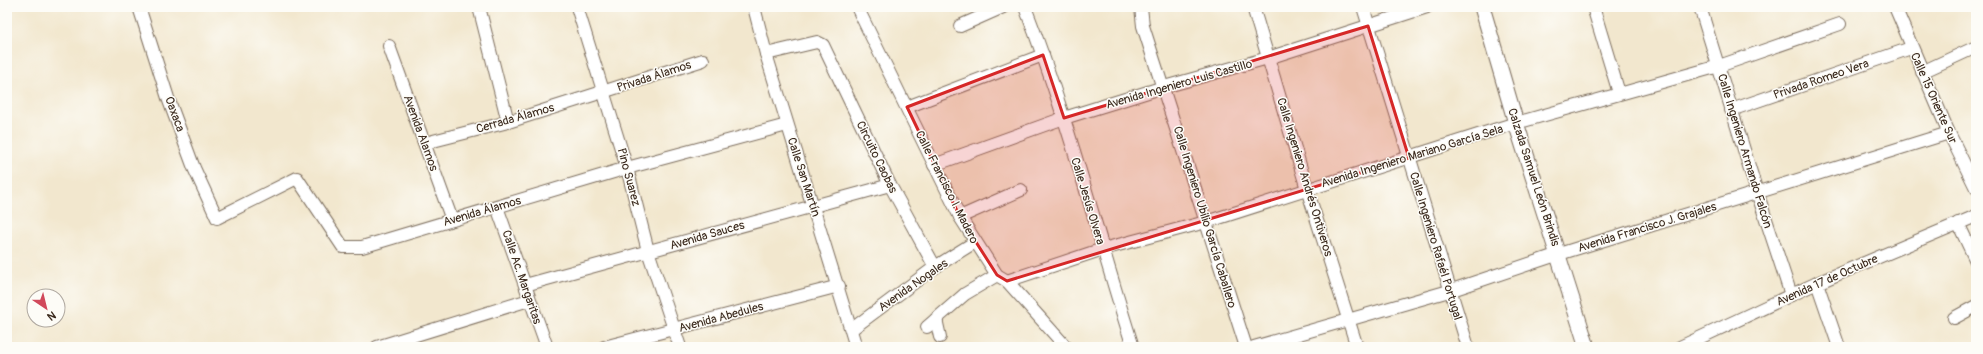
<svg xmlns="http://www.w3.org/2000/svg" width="1983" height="354" viewBox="0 0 1983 354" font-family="Pangolin,sans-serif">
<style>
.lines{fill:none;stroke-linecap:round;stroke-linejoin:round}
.minor-casing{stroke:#7b6c5c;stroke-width:14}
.tertiary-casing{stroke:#7b6c5c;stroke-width:17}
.minor{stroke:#fff;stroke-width:12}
.tertiary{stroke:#fff;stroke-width:15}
.marked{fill:#d62828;fill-opacity:0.2;stroke:#d62828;stroke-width:3;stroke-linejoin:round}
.labels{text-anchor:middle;stroke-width:3;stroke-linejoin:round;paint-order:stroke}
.street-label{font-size:12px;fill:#3b2a1e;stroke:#fdfcf7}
</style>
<rect width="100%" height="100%" fill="#fdfcf7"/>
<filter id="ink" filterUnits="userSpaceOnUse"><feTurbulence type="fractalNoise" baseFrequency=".025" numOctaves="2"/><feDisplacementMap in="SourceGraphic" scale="8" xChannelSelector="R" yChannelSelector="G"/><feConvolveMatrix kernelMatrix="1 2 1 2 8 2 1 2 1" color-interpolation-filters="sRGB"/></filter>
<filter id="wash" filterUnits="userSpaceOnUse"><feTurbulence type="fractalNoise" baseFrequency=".012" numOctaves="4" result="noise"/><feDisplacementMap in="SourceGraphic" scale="16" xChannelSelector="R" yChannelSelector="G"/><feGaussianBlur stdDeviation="0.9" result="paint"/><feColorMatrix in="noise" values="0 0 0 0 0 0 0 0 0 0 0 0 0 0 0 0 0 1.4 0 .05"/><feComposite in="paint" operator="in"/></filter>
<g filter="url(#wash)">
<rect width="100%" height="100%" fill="#f2e7ce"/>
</g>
<g filter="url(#ink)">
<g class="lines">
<defs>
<g id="minor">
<path d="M139 7 168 98 194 168 217 218 297 178 343 247H362L627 168 787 125"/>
<path d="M479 7 508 122"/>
<path d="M577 7 627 168 648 251 680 347"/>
<path d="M754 7 766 54 856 347"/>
<path d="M857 7 960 217 997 275 1007 281 1066 347"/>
<path d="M1025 7C1068 118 1097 234 1133 347"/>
<path d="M1141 7 1143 26 1246 347"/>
<path d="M1253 7 1307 189 1357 347"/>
<path d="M1363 7 1468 347"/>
<path d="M1593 7 1619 93"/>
<path d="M1700 7 1757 192 1791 295"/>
<path d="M1895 7 1949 133 1976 188"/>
<path d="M960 26 1003 7"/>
<path d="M389 46 452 220"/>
<path d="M766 54 817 42 823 45 890 185 935 267"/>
<path d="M1922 72 1976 47"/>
<path d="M907 107 1043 55"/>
<path d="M1731 110 1911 48"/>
<path d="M425 143 508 122 703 60"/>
<path d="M934 165 1064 118 1164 87 1268 58 1427 7"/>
<path d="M497 207 547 347"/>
<path d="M960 217 1021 190"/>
<path d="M1958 223 1976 261"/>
<path d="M1007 281 1103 249 1206 222 1516 123 1719 66 1840 24"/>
<path d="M1817 283 1839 347"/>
<path d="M525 285 890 185"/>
<path d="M1954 318 1976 306"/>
<path d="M936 319 940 337"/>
<path d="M927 327 965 294 997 275"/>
<path d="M852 329 935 267 975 242"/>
<path d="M377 347 529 300"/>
<path d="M604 347 839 286"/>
<path d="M1254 347 1449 291 1559 254 1949 133"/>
<path d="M1680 347 1817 283 1976 216"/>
</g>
<path id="tertiary" d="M1482 7 1516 123 1587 347"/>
</defs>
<use href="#minor" class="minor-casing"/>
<use href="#tertiary" class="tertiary-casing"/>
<use href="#minor" class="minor"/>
<use href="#tertiary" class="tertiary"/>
</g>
</g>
<path class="marked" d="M1368 26 1409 158 1007 281 997 275 960 217 907 107 1043 55 1064 118Z"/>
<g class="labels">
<g class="street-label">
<text transform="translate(654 76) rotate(-18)" y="4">Privada Álamos</text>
<text transform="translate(1821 79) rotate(-19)" y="4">Privada Romeo Vera</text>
<text transform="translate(1179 84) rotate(-16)" y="4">Avenida Ingeniero Luis Castillo</text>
<text transform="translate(1934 98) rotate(66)" y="4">Calle 15 Oriente Sur</text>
<text transform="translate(175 114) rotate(70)" y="4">Oaxaca</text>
<text transform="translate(515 118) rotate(-16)" y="4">Cerrada Álamos</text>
<text transform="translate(421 133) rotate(70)" y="4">Avenida Alamos</text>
<text transform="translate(1745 151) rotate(73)" y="4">Calle Ingeniero Armando Falcón</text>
<text transform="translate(1412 156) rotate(-17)" y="4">Avenida Ingeniero Mariano García Sela</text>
<text transform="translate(877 157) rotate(64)" y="4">Circuito Caobas</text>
<text transform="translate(629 177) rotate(75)" y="4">Pino Suarez</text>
<text transform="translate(804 177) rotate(72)" y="4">Calle San Martín</text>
<text transform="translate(1305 177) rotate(73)" y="4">Calle Ingeniero Andrés Ontiveros</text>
<text transform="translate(1534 177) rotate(72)" y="4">Calzada Samuel León Brindis</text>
<text transform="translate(947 187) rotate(63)" y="4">Calle Francisco I. Madero</text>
<text transform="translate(1088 201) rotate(73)" y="4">Calle Jesús Olvera</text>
<text transform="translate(482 211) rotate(-16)" y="4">Avenida Álamos</text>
<text transform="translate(1205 217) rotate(73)" y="4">Calle Ingeniero Ubilio García Caballero</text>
<text transform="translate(1647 227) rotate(-17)" y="4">Avenida Francisco J. Grajales</text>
<text transform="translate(707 235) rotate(-16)" y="4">Avenida Sauces</text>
<text transform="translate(1436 246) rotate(73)" y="4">Calle Ingeniero Rafaél Portugal</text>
<text transform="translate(522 277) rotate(71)" y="4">Calle Ac. Margaritas</text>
<text transform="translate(1827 280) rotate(-24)" y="4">Avenida 17 de Octubre</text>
<text transform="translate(913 285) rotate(-35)" y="4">Avenida Nogales</text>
<text transform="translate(721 317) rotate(-15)" y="4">Avenida Abedules</text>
</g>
</g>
<rect width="1983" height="354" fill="none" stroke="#fdfcf7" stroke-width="24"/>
<g transform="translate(46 308) rotate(145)"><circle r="19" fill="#fdfcf7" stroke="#afa8a0"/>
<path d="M0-3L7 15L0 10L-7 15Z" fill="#d1495b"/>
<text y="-6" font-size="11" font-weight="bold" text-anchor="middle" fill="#3b2a1e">N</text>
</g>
</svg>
